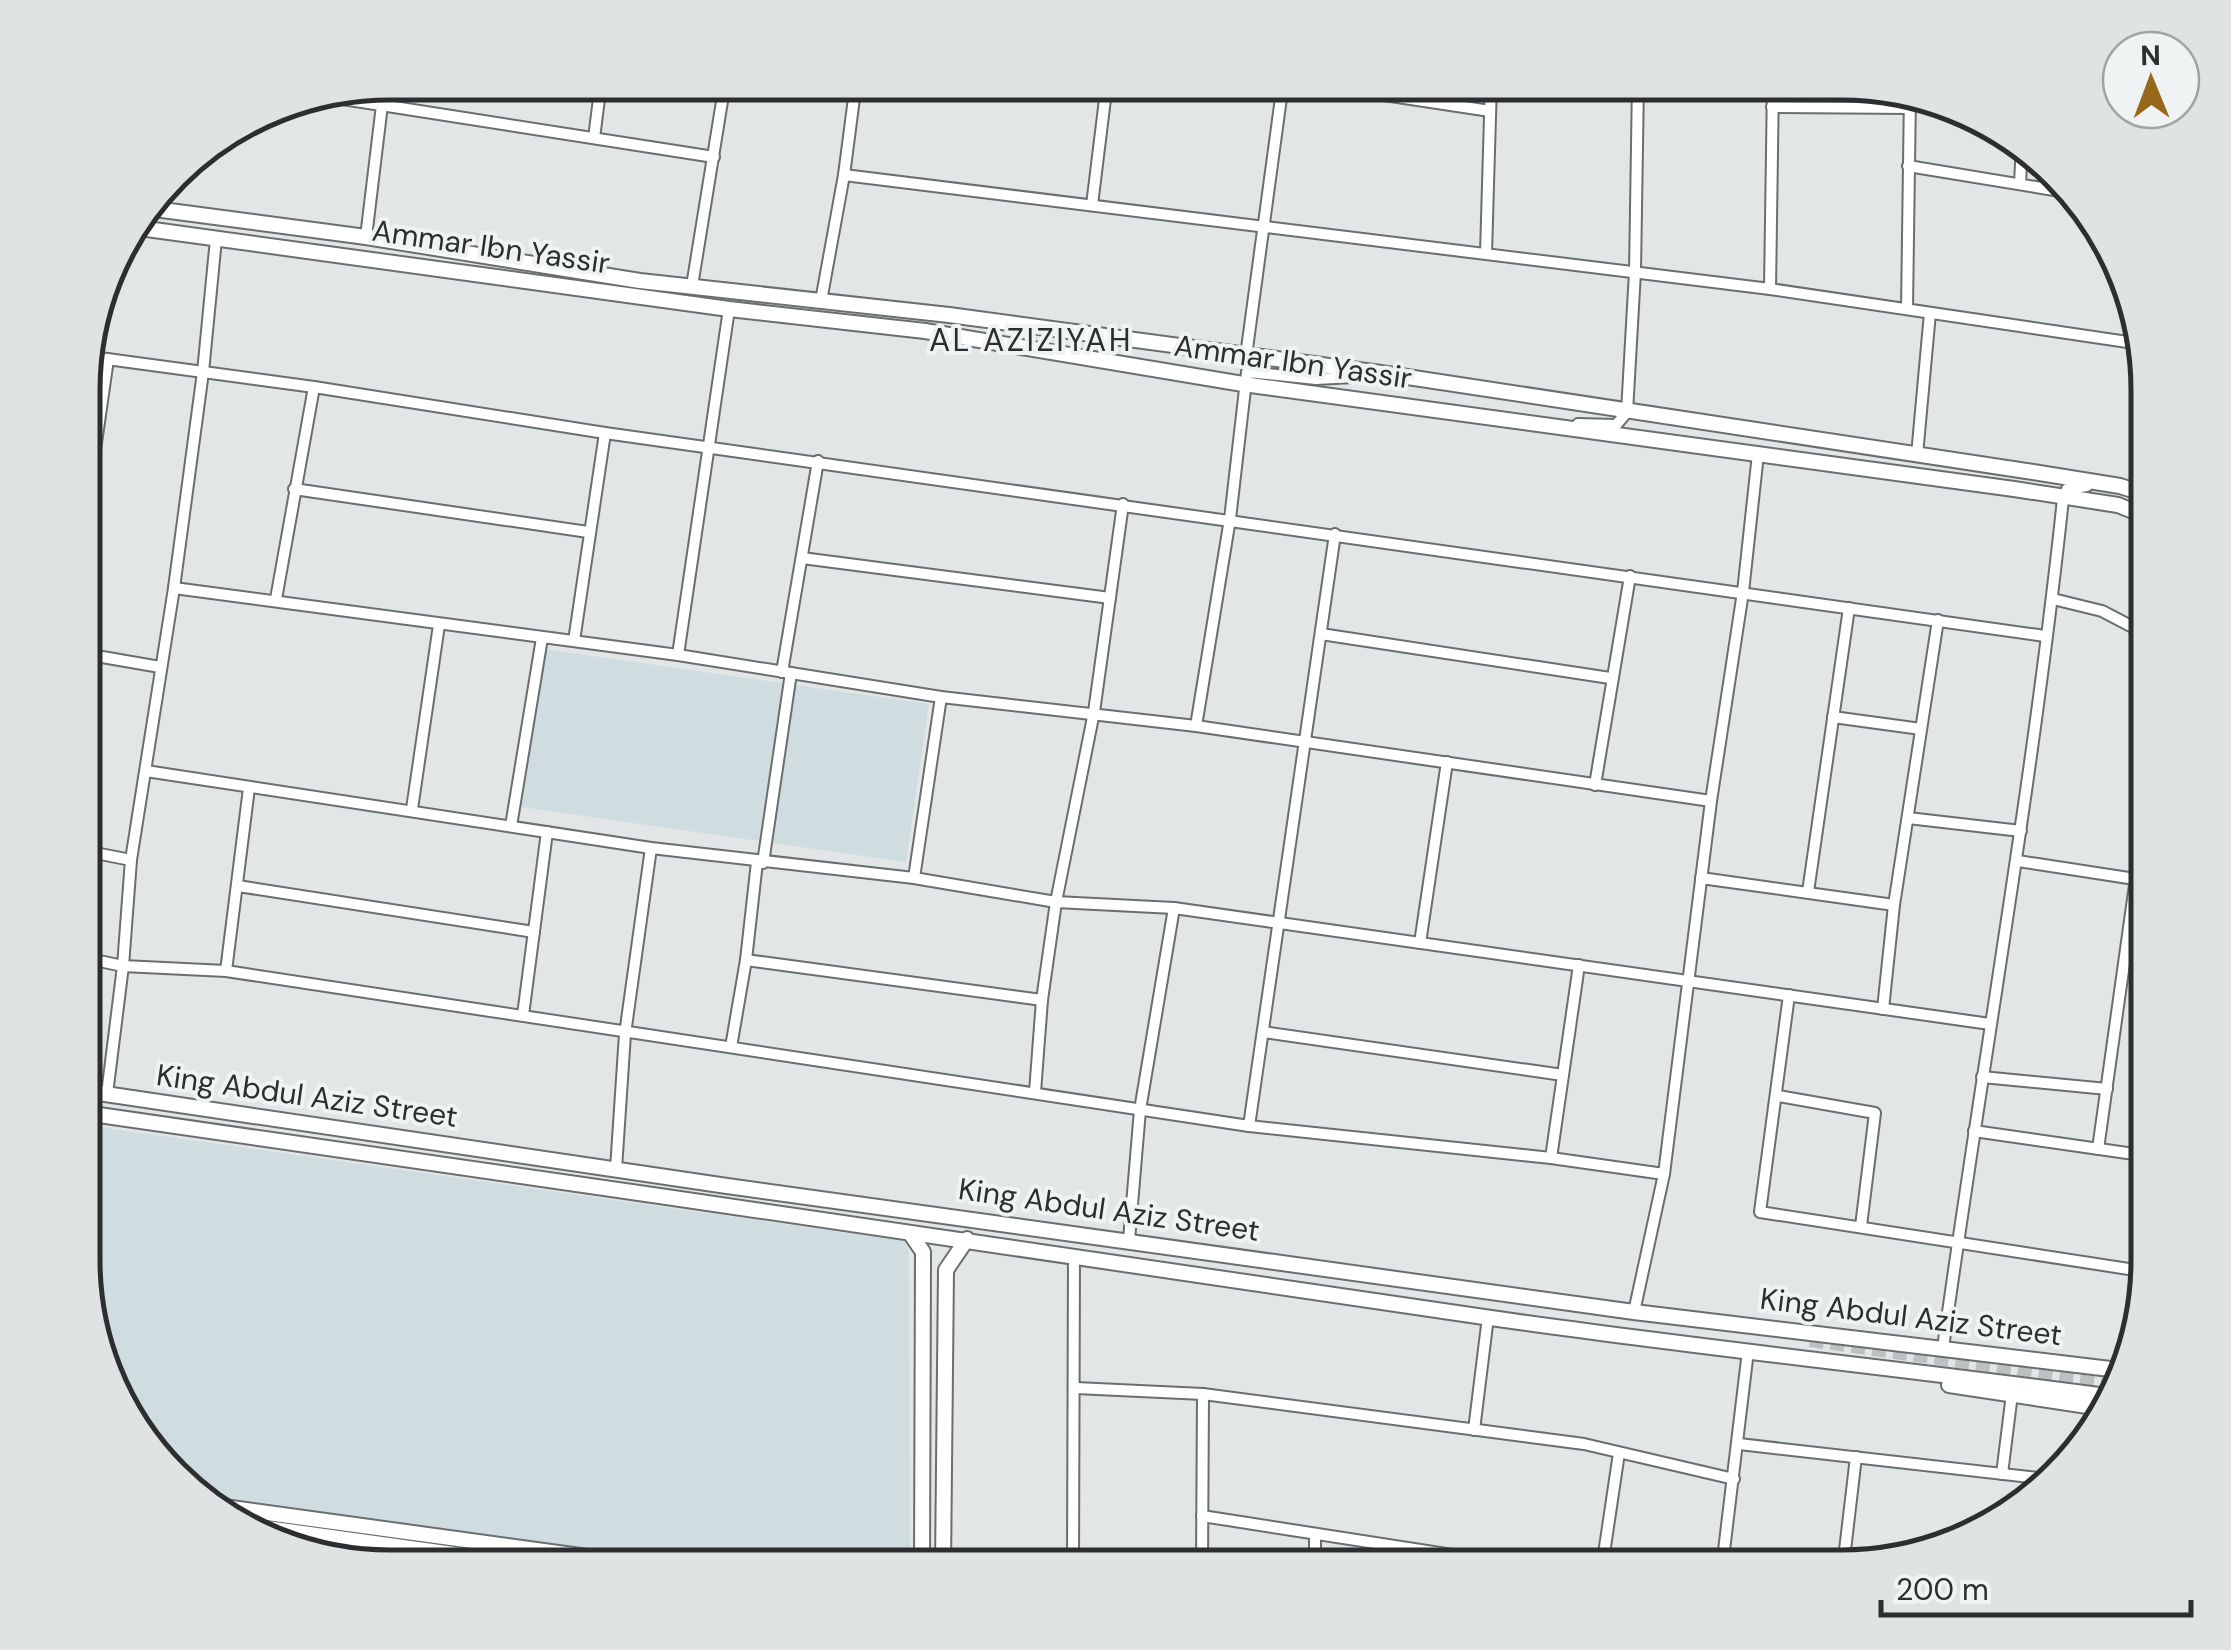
<svg xmlns="http://www.w3.org/2000/svg" width="2231" height="1650" viewBox="0 0 2231 1650" font-family="'DM Sans',sans-serif">
<style>
.built{fill:#d0dde0}
.lines{fill:none;stroke-linecap:round;stroke-linejoin:round}
.secondary-tunnel{stroke:#bec1c2;stroke-width:14;stroke-dasharray:14 7;stroke-linecap:butt}
.street-casing{stroke:#6a6e6f;stroke-width:14}
.secondary-casing{stroke:#6a6e6f;stroke-width:18}
.street{stroke:#fff;stroke-width:10}
.secondary{stroke:#fff;stroke-width:14}
.labels{text-anchor:middle;stroke-width:8;stroke-linejoin:round;paint-order:stroke}
.street-label{font-size:30px;fill:#2d2e2f;stroke:#eff3f4}
.neighbourhood-label{font-size:32px;letter-spacing:2.5px;fill:#2d2e2f;stroke:#eff3f4}
.rim{fill:none;stroke:#2d2e2f;stroke-width:5}
</style>
<rect width="100%" height="100%" fill="#e2e6e7"/>
<g class="built">
<path d="M544 649 929 704 906 862 521 807Z"/>
<path d="M85 1125 903 1241 909 1249 910 1567H718L195 1495 123 1413 85 1300Z"/>
</g>
<g class="lines">
<path class="secondary-tunnel" d="M1810 1340 2121 1384"/>
<defs>
<g id="street">
<path d="M1305 83 1490 111"/>
<path d="M317 95 714 157"/>
<path d="M1772 107 1910 108"/>
<path d="M594 138 601 83"/>
<path d="M1908 166 2066 192"/>
<path d="M844 175 1770 289 2141 344"/>
<path d="M2020 184 2022 143"/>
<path d="M1092 205 1107 83"/>
<path d="M366 237 382 105"/>
<path d="M1486 253 1491 83"/>
<path d="M692 286 725 83"/>
<path d="M1770 289 1773 83"/>
<path d="M821 301 844 175 856 83"/>
<path d="M1907 309 1910 93"/>
<path d="M85 356 314 387 605 433 2045 636"/>
<path d="M1246 356 1283 83"/>
<path d="M1578 424 1616 425 1627 412 1635 272 1638 83"/>
<path d="M1917 455 1930 313"/>
<path d="M294 489 588 532"/>
<path d="M85 520 108 359"/>
<path d="M802 558 1110 598"/>
<path d="M174 588 678 655 941 697 1196 726 1711 801"/>
<path d="M276 599 314 387"/>
<path d="M2053 599 2102 611 2148 635"/>
<path d="M1321 634 1610 678"/>
<path d="M574 641 605 433"/>
<path d="M85 654 160 667"/>
<path d="M678 655 729 309"/>
<path d="M782 672 818 461"/>
<path d="M1833 717 1921 729"/>
<path d="M1196 726 1230 519 1247 372 1316 379 1372 376"/>
<path d="M146 771 651 848 914 878 1056 902 1174 908 1990 1024"/>
<path d="M1595 785 1630 576"/>
<path d="M412 809 439 625"/>
<path d="M1908 818 2021 831"/>
<path d="M511 826 542 638"/>
<path d="M85 851 131 860"/>
<path d="M2018 861 2135 879"/>
<path d="M763 863 791 673"/>
<path d="M914 878 941 697"/>
<path d="M1701 878 1894 905"/>
<path d="M238 886 534 932"/>
<path d="M1808 892 1849 608"/>
<path d="M1420 943 1447 762"/>
<path d="M85 958 123 966 226 971 1249 1126 1551 1158 1664 1174"/>
<path d="M746 960 1042 1000"/>
<path d="M226 971 249 788"/>
<path d="M1789 995 1760 1212 2148 1272"/>
<path d="M1883 1009 1894 905 1938 620"/>
<path d="M523 1015 547 832"/>
<path d="M1263 1032 1563 1075"/>
<path d="M731 1047 746 960 757 862"/>
<path d="M1982 1077 2107 1089"/>
<path d="M1035 1092 1042 1000 1056 902 1094 712 1123 504"/>
<path d="M107 1094 123 966 131 860 174 588 203 372 216 239"/>
<path d="M1778 1096 1875 1113 1861 1226"/>
<path d="M1249 1126 1335 534"/>
<path d="M1974 1131 2148 1156"/>
<path d="M2098 1149 2148 792"/>
<path d="M1551 1158 1579 965"/>
<path d="M616 1169 625 1034 651 848"/>
<path d="M1129 1240 1140 1110 1174 908"/>
<path d="M1634 1312 1664 1174 1711 801 1743 592 1758 454"/>
<path d="M1943 1348C1982 1065 2033 783 2063 499L2067 489 2087 486"/>
<path d="M1076 1388 1203 1394 1584 1444 1734 1479"/>
<path d="M1474 1430 1488 1317"/>
<path d="M1739 1444 2047 1479"/>
<path d="M2002 1474 2012 1394"/>
<path d="M1202 1516 1530 1567"/>
<path d="M1073 1567 1074 1256"/>
<path d="M1202 1567 1203 1394"/>
<path d="M1315 1567V1534"/>
<path d="M1602 1567 1619 1453"/>
<path d="M1722 1567 1748 1351"/>
<path d="M1843 1567 1856 1457"/>
</g>
<g id="secondary">
<path d="M147 208 366 237 640 281 949 315 1381 373 2033 472 2120 486 2148 495"/>
<path d="M132 227 729 309 925 331 1243 384 2014 489 2118 505 2148 517"/>
<path d="M85 1091 727 1186 1634 1312 2127 1371"/>
<path d="M85 1113C554 1180 1022 1249 1491 1318 1698 1348 1906 1369 2114 1397"/>
<path d="M910 1233 923 1252 922 1567"/>
<path d="M1949 1385 2107 1409"/>
<path d="M202 1504 661 1567"/>
<path d="M238 1524 547 1567"/>
<path d="M943 1567 946 1270 967 1239"/>
</g>
</defs>
<use href="#street" class="street-casing"/>
<use href="#secondary" class="secondary-casing"/>
<use href="#street" class="street"/>
<use href="#secondary" class="secondary"/>
</g>
<g class="labels">
<g class="street-label">
<text transform="translate(491 247) rotate(8)" y="10">Ammar Ibn Yassir</text>
<text transform="translate(1293 362) rotate(8)" y="10">Ammar Ibn Yassir</text>
<text transform="translate(307 1096) rotate(8)" y="10">King Abdul Aziz Street</text>
<text transform="translate(1109 1210) rotate(8)" y="10">King Abdul Aziz Street</text>
<text transform="translate(1911 1317) rotate(7)" y="10">King Abdul Aziz Street</text>
</g>
<g class="neighbourhood-label">
<text x="1031" y="351">AL AZIZIYAH</text>
</g>
</g>
<path d="M0 0H2231V1650H0ZM390 100H1841A290 290 0 0 1 2131 390V1260A290 290 0 0 1 1841 1550H390A290 290 0 0 1 100 1260V390A290 290 0 0 1 390 100Z" fill="#dfe3e4" fill-rule="evenodd"/>
<path class="rim" d="M390 100H1841A290 290 0 0 1 2131 390V1260A290 290 0 0 1 1841 1550H390A290 290 0 0 1 100 1260V390A290 290 0 0 1 390 100Z"/>
<g transform="translate(2151 80) rotate(359)"><circle r="48" fill="#eff3f4" stroke="#a1a4a5" stroke-width="2.5"/>
<path d="M0-8L18 38L0 25L-18 38Z" fill="#98681a"/>
<text y="-15" font-size="28" font-weight="bold" text-anchor="middle" fill="#2d2e2f">N</text>
</g>
<path d="M1881 1600v15h310v-15" fill="none" stroke="#2d2e2f" stroke-width="5"/>
<text x="1896" y="1600" font-size="30" fill="#2d2e2f" stroke="#eff3f4" stroke-width="8" paint-order="stroke">200 m</text>
</svg>
